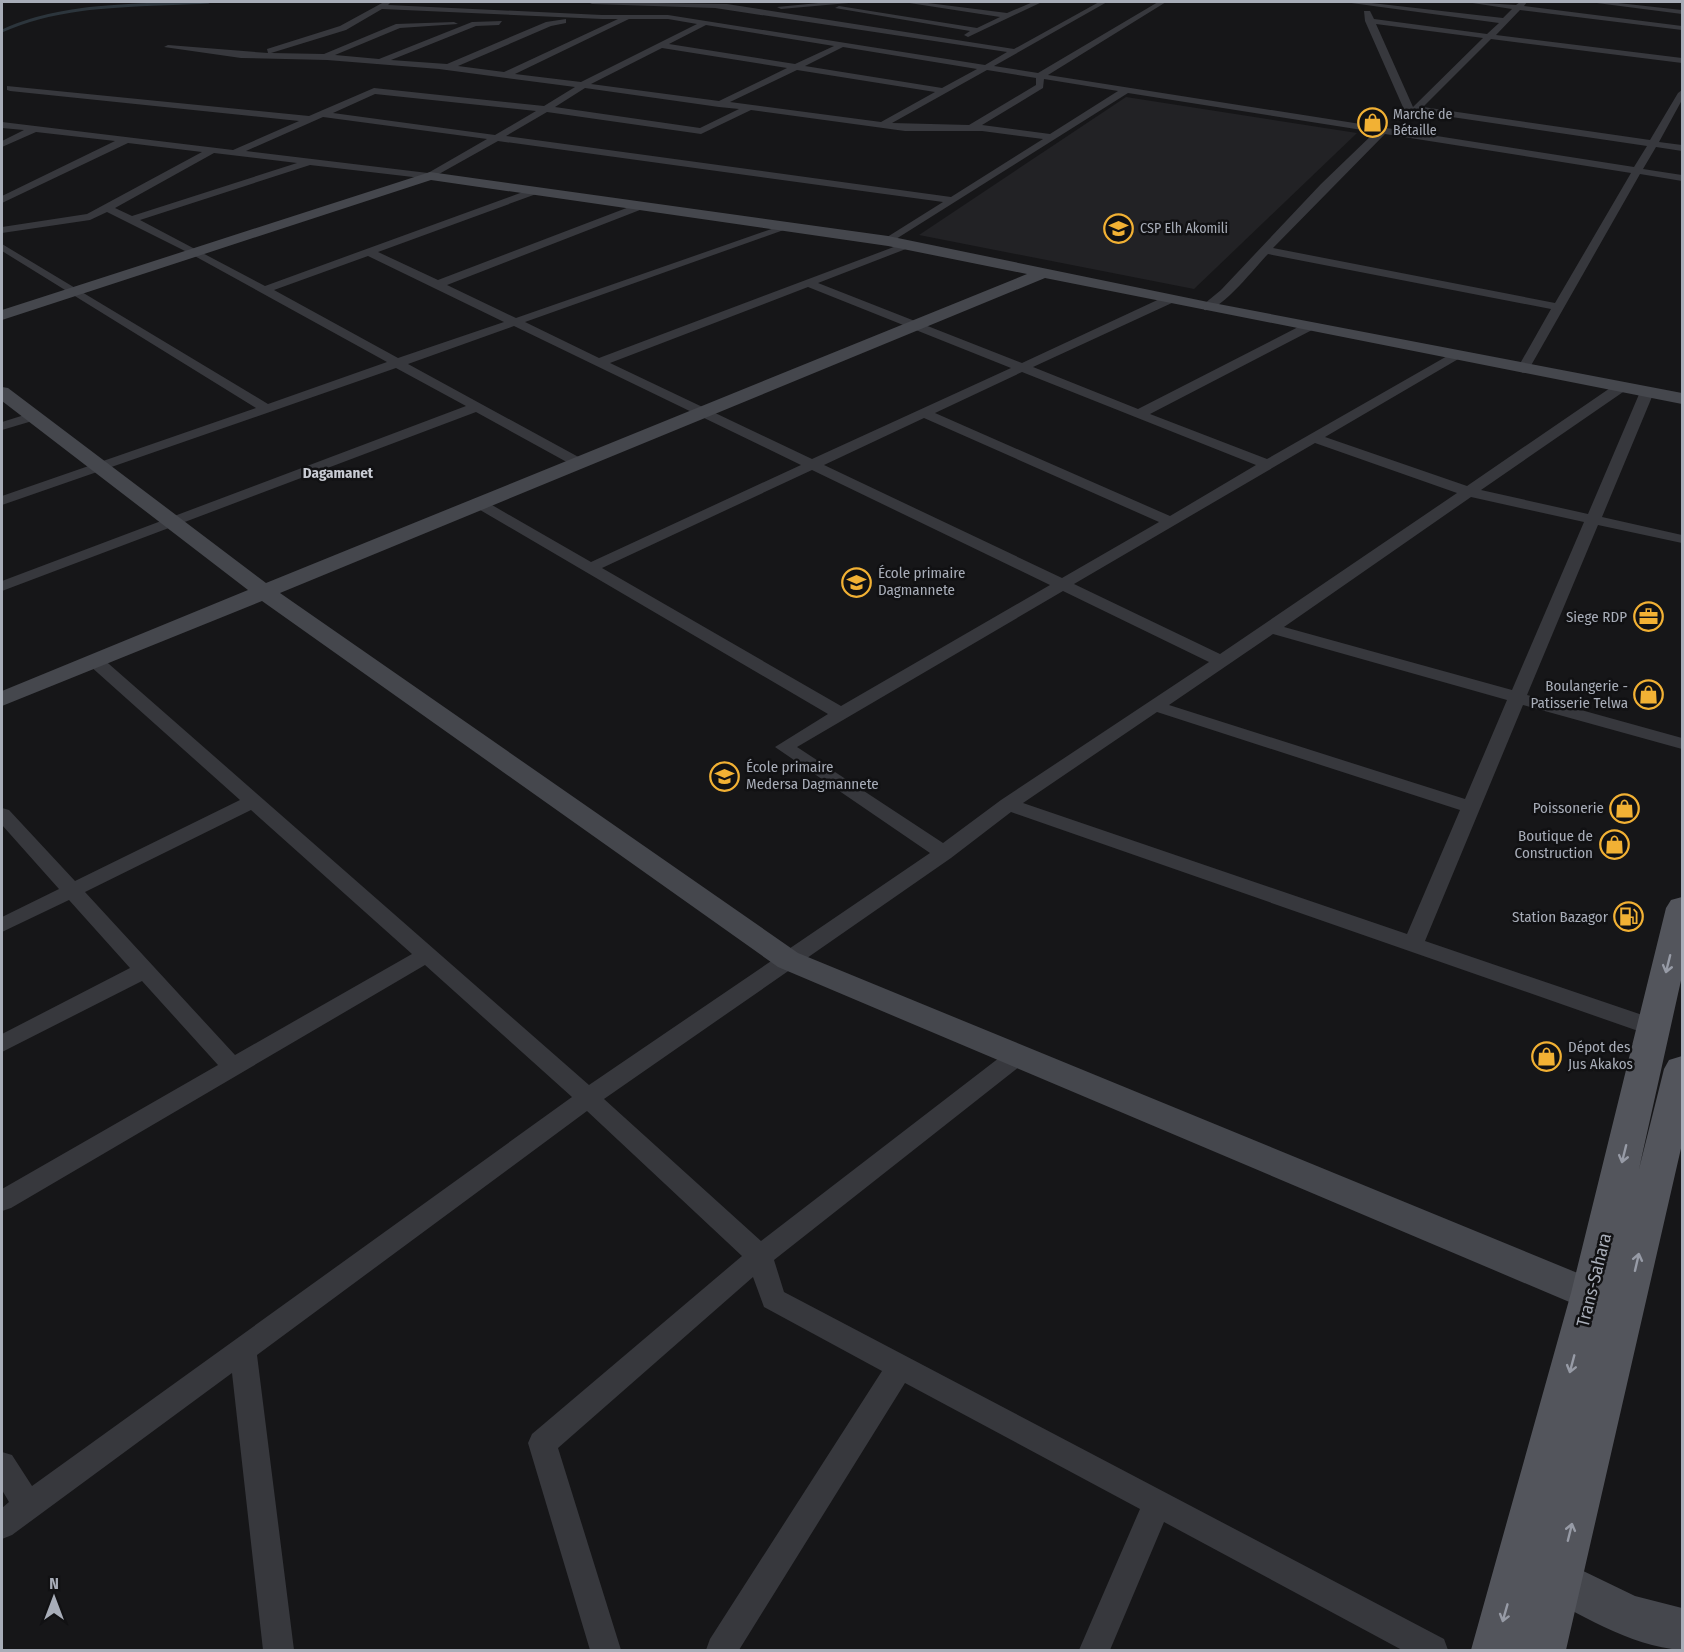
<svg xmlns="http://www.w3.org/2000/svg" width="1684" height="1652" viewBox="0 0 1684 1652" font-family="'Fira Sans Condensed',sans-serif">
<style>
.built{fill:#222225}
.lines{fill:none;stroke-linecap:round;stroke-linejoin:round}
.stream{stroke:#2c353c;stroke-width:3}
.street{fill:#37383d;fill-rule:evenodd}
.secondary{fill:#45474d;fill-rule:evenodd}
.primary{fill:#53555c;fill-rule:evenodd}
.oneway{stroke:#979ba6}
.labels{text-anchor:middle;stroke-width:5;stroke-linejoin:round;paint-order:stroke}
.far-poi-label{font-size:14px;fill:#a8adb8;stroke:#111113;text-anchor:start}
.far-quarter-label{font-size:15px;font-weight:bold;fill:#c9ccd4;stroke:#111113}
.poi-label{font-size:15px;fill:#a8adb8;stroke:#111113;text-anchor:end}
.near-street-label{font-size:18px;fill:#a8adb8;stroke:#111113}
</style>
<rect width="100%" height="100%" fill="#161618"/>
<path class="built" d="M1126 97 1357 133 1194 289 919 235Z"/>
<g class="lines">
<path class="stream" d="M2 31C64 2 141 6 208 2"/>
<g class="street">
<path d="M384 2H391L388 5 602 15H668L985 65 1007 52 715 8 592 4 588 2 727 4 1014 49 1099 2H1107L994 66 1038 73 1158 2H1166L1048 75 1634 167 1647 146 1418 112 1412 118H1406V114L1365 21 1364 11H1370L1374 19 1487 34 1499 23 1344 2H1363L1503 18 1512 9 1466 2 1516 5 1520 2H1527L1524 6 1682 26V30L1520 10 1496 35 1682 58V63L1491 39 1423 107 1650 140 1678 93 1682 90V100L1659 142 1682 145V151L1656 147 1643 169 1682 175V181L1640 174 1529 369 1523 373 1517 369 1551 309 1268 254C1256 266 1220 313 1204 310V304L1221 290 1321 184 1375 132 1128 93 888 244 884 243V239L943 202 498 141 430 179 310 165 140 220 265 286 531 189H539V193L378 252 438 280 637 204H645V208L447 285 516 318 783 225 792 227 525 322 599 358 907 242 911 243V247L818 283 1022 363 1166 296H1174V302L1033 367 1138 409 1304 324H1312V330L1150 414 1267 459 1456 351 1462 355 1460 358 1325 437 1467 486 1616 384H1626V390L1481 490 1588 514 1640 392 1642 389H1652L1654 392 1602 517 1682 535V543L1598 525 1527 695 1682 738V749L1523 705 1425 941 1660 1021 1663 1027 1660 1033 1652 1035 1644 1033 1011 812 951 858 604 1099 761 1241 1008 1051 1016 1048 1024 1051 1027 1057 1024 1063 774 1260 784 1292 1444 1639 1448 1650H1402L1164 1522 1110 1650H1079L1140 1509 905 1383 739 1650H706L710 1639 882 1371 764 1307 753 1277 558 1448 621 1650H590L528 1443 532 1434 742 1256 587 1111 257 1355 294 1650H263L232 1373 12 1535 2 1539V1508L9 1502 2 1490V1452L12 1455 32 1486 572 1097 425 965 11 1208 2 1211V1189L218 1065 142 981 2 1052V1034L130 968 69 900 2 932V917L59 889 2 825V808L9 810 75 881 240 800 89 665 86 661 89 657H101L589 1085 930 853 775 747 828 714 475 507 473 504 475 501H485L591 562 801 465 514 326 408 364 584 460V466H574L476 412 2 591V581L466 406 396 368 2 505V496L256 408 2 251V244L268 404 387 362 191 254 107 212 90 220 2 233V227L87 214 202 152 128 143 2 203V196L115 141 36 132 2 147V141L24 130 2 128V122L233 150 299 121 10 91 7 90V86L309 116 374 88 544 106 575 87 439 69 327 60 241 58 164 47 168 45 268 53 267 49 340 26ZM382 9 602 19H618L504 72 458 66 551 26 566 23V19L546 22 447 64 391 60 476 26 499 25 502 21 472 22 379 59 335 55 400 28 458 24 454 22 396 24 324 54 271 53 346 30ZM629 19H668L697 24 581 82 515 74ZM1376 24 1483 38 1413 107ZM706 25 834 46 795 64 669 44ZM843 47 977 69 942 88 805 66ZM662 48 787 68 719 101 591 84ZM797 70 935 92 881 122 730 102ZM987 70 1036 78V85L969 125 892 123ZM1044 79 1118 91 1050 134 982 125 1043 88ZM585 88 719 107 739 109 700 128 555 107ZM375 94 536 111 495 135 333 113ZM751 110 905 131H982L1043 139 951 197 506 136 547 112 701 134ZM323 117 487 139 428 173 246 151ZM1385 134 1631 173 1555 303 1273 248ZM214 153 297 163 132 216 115 208ZM368 256 504 322 398 358 274 290ZM808 287 1011 368 812 459 610 363ZM1022 372 1256 465 1170 516 935 413ZM924 418 1159 522 1062 578 824 465ZM1315 443 1457 493 1220 654 1074 584ZM812 470 1050 585 841 706 602 568ZM1471 497 1584 522 1512 690 1284 627ZM1063 591 1209 662 1001 800 943 843 797 747ZM1273 634 1507 700 1465 799 1169 705ZM1157 712 1460 810 1407 934 1023 803ZM251 810 412 954 235 1055 85 892Z"/>
<path d="M829 2H860L781 9 777 7Z"/>
<path d="M903 2H920L1007 13 1033 2H1042L968 37 964 35 970 31 835 8 839 6 977 28 1000 17Z"/>
<path d="M1589 2H1609L1682 10V14Z"/>
<path d="M34 412 41 416 39 419 2 430V422Z"/>
</g>
<g class="secondary">
<path d="M430 172 888 236 1208 302 1682 393V404L1045 278 280 593 798 953 1619 1290 1624 1301 1619 1312 1606 1317 1593 1312 778 967 262 601 2 706V691L248 590 2 401V387L8 388 266 583 1027 274 888 246 431 180 2 320V310Z"/>
<path d="M1546 1553 1635 1596 1682 1608V1650C1628 1646 1579 1613 1531 1589L1525 1574 1531 1559Z"/>
</g>
<path class="primary" d="M1682 897V976L1639 1169 1664 1069 1669 1060 1682 1056V1144L1566 1650H1471L1571 1293 1666 908 1671 900Z"/>
</g>
<defs><path id="oneway-shaft" d="M-6 0H5M1.5-3L5.5 0L1.5 3" fill="none" stroke-width="1.6" stroke-linecap="round" stroke-linejoin="round" transform="scale(1.5)"/></defs>
<g class="oneway">
<use href="#oneway-shaft" transform="translate(1668 964) rotate(104)"/>
<use href="#oneway-shaft" transform="translate(1624 1154) rotate(104)"/>
<use href="#oneway-shaft" transform="translate(1637 1262) rotate(-77)"/>
<use href="#oneway-shaft" transform="translate(1572 1364) rotate(105)"/>
<use href="#oneway-shaft" transform="translate(1570 1532) rotate(-76)"/>
<use href="#oneway-shaft" transform="translate(1505 1613) rotate(106)"/>
</g>
<defs>
<symbol id="shop-ring" viewBox="-11 -11 22 22"><circle r="9.5" fill="#111113" stroke="#f2b134" stroke-width="1.5"/><path d="M-5-2.5h2.3a2.7 3.5 0 0 1 5.4 0H5L5.5 6h-11ZM-1.5-2.5h3a1.5 2.3 0 0 0-3 0Z" fill="#f2b134"/></symbol>
<symbol id="school-ring" viewBox="-11 -11 22 22"><circle r="9.5" fill="#111113" stroke="#f2b134" stroke-width="1.5"/><path d="M0-5L7-2L0 1L-7-2ZM-4 1L0 2.5L4 1V4Q0 6-4 4Z" fill="#f2b134"/></symbol>
<symbol id="office-ring" viewBox="-11 -11 22 22"><circle r="9.5" fill="#111113" stroke="#f2b134" stroke-width="1.5"/><path d="M-6-3h4V-5.5h4V-3h4V5H-6ZM-1-4.5V-3h2v-1.5ZM-6 0V1H6V0Z" fill="#f2b134"/></symbol>
<symbol id="fuel-ring" viewBox="-11 -11 22 22"><circle r="9.5" fill="#111113" stroke="#f2b134" stroke-width="1.5"/><path d="M-5.5-6h7V0h2V4h1.3V-2.5L3-4.5l.8-.8L6-3V5H2.5V1h-1V6h-7ZM-4.2-4.7v3.2H.2V-4.7Z" fill="#f2b134"/></symbol>
</defs>
<g fill-rule="evenodd">
<use href="#shop-ring" x="1356" y="106" width="33" height="33"/>
<use href="#school-ring" x="1102" y="212" width="33" height="33"/>
<use href="#school-ring" x="840" y="566" width="33" height="33"/>
<use href="#office-ring" x="1632" y="600" width="33" height="33"/>
<use href="#shop-ring" x="1632" y="678" width="33" height="33"/>
<use href="#school-ring" x="708" y="760" width="33" height="33"/>
<use href="#shop-ring" x="1608" y="792" width="33" height="33"/>
<use href="#shop-ring" x="1598" y="828" width="33" height="33"/>
<use href="#fuel-ring" x="1612" y="900" width="33" height="33"/>
<use href="#shop-ring" x="1530" y="1040" width="33" height="33"/>
</g>
<g class="labels">
<g class="far-poi-label">
<text x="1393" y="119">Marche de<tspan x="1393" dy="16">Bétaille</tspan></text>
<text x="1140" y="233">CSP Elh Akomili</text>
</g>
<g class="far-quarter-label">
<text x="338" y="478">Dagamanet</text>
</g>
<g class="poi-label">
<text x="878" y="578" text-anchor="start">École primaire<tspan x="878" dy="17">Dagmannete</tspan></text>
<text x="1627" y="622">Siege RDP</text>
<text x="1628" y="691">Boulangerie -<tspan x="1628" dy="17">Patisserie Telwa</tspan></text>
<text x="746" y="772" text-anchor="start">École primaire<tspan x="746" dy="17">Medersa Dagmannete</tspan></text>
<text x="1604" y="813">Poissonerie</text>
<text x="1593" y="841">Boutique de<tspan x="1593" dy="17">Construction</tspan></text>
<text x="1608" y="922">Station Bazagor</text>
<text x="1568" y="1052" text-anchor="start">Dépot des<tspan x="1568" dy="17">Jus Akakos</tspan></text>
</g>
<g class="near-street-label">
<text transform="translate(1594 1280) rotate(-76)" y="6">Trans-Sahara</text>
</g>
</g>
<rect width="1684" height="1652" fill="none" stroke="#a8adb8" stroke-width="6"/>
<g transform="translate(54 1598)" stroke="#111113" stroke-width="4.5" paint-order="stroke">
<path d="M0-4.5L10 22L0 15L-10 22Z" fill="#a8adb8"/>
<text y="-9" font-size="16" font-weight="bold" text-anchor="middle" fill="#a8adb8">N</text>
</g>
</svg>
